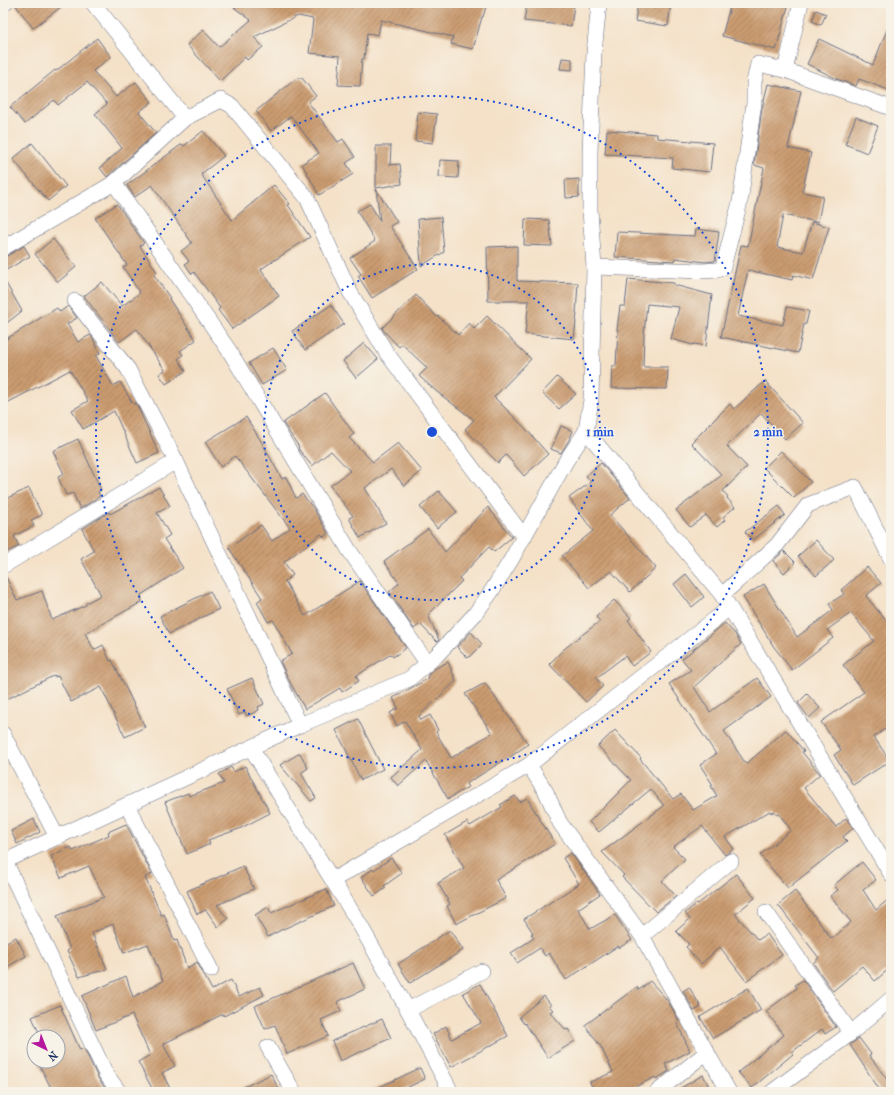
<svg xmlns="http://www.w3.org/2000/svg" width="894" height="1095" viewBox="0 0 894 1095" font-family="'IM FELL French Canon',serif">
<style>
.building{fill:url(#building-hatch)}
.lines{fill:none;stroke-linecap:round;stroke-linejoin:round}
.minor-casing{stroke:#676d83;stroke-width:16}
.minor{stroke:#fff;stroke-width:15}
.ring{fill:none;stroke:#1d4ed8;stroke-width:2;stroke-dasharray:2 4}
.centre{fill:#1d4ed8;stroke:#f7f3e8;stroke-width:2}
.ring-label{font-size:12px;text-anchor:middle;font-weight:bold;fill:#1d4ed8;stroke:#f7f3e8;stroke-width:3;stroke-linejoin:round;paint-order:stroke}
</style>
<defs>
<pattern id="building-hatch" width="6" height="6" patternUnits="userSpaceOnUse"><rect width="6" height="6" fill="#ca9b70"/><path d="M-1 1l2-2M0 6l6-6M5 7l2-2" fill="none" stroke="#a37f5f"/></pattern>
</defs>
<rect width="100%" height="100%" fill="#f7f3e8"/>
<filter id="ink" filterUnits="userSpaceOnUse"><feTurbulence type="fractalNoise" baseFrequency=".025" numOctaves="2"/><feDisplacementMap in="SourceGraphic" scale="8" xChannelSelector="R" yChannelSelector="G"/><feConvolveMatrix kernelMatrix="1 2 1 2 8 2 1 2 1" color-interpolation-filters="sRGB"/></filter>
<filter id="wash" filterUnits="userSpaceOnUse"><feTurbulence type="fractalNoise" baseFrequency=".012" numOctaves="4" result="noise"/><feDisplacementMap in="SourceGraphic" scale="16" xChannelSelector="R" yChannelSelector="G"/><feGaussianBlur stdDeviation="0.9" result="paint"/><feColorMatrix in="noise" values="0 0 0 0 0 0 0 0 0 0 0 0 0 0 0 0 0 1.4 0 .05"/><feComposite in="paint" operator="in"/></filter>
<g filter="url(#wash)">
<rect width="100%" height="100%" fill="#f4e1c8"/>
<g id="blocks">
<g class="building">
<path d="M14 3H66L33 28Z"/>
<path d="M228 3H487L483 17H482L473 49 451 44 453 37 381 20 378 35 367 33 364 59H362L360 86 338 85 340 56 309 53 313 19 298 16 254 37 263 47 247 60 245 57 220 81 187 45 203 30 219 47 251 20Z"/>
<path d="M527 3H558L574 5 571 26 524 21Z"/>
<path d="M638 3H671L668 26 635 21Z"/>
<path d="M731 3H789L776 50 722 36Z"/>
<path d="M816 10 826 14 821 25 812 21Z"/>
<path d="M890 22 891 91 859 79 856 86 837 79 807 64 819 39 873 65Z"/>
<path d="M97 38 111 57 93 71 116 97 136 82 152 102 139 112 156 133 107 177 100 168 122 148 95 114 107 104 87 82 58 105 54 100 25 124 10 107 55 70 56 71Z"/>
<path d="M562 58 572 59V70L560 69Z"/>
<path d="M297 78H302L316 96 308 102 338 142 343 139 355 157 346 163 353 174 319 195 302 164 319 153 291 116 271 131 256 111Z"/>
<path d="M768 84 801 91 788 148 811 153 802 192 823 196 818 222 783 215 777 247 803 252 812 222 829 227 813 280 793 275 792 280 748 270 738 316 783 325 787 307 809 311 806 324H804L798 353 721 337 741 245 748 246 764 168 754 165 762 108Z"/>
<path d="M418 112 437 114 433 143 415 141Z"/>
<path d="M856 117 878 126 867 153 845 144Z"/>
<path d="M607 130 657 134V138L713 143 710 172 672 168 673 158 605 154Z"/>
<path d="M203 131 224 156 201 174 232 220 274 185 290 204 288 205 310 237 261 269 279 296 232 329 218 310 220 308 194 272 192 274 185 264 189 261 181 251 192 243 152 185 135 197 127 185 182 144 184 146Z"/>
<path d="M32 143 66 186 48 201 13 159Z"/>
<path d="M376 146H391L390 165 400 164 402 184 376 188Z"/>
<path d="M440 160 459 161 458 178 439 177Z"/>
<path d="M579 179V197L566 198 565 180Z"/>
<path d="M376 189 397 222 390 226 418 269 372 298 358 276 361 274 350 258 375 241 357 211 370 204 380 221Z"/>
<path d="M117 204 144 243 140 246 157 272 154 275 170 298 169 299 196 340 180 351 183 355 178 359 186 371 166 384 159 374 165 370 137 329 119 342 84 296 102 282 122 306 140 293 123 267 127 265 95 218Z"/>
<path d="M441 217 444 252 421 266 418 219Z"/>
<path d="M525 219 549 220 552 246 524 245Z"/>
<path d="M696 229 719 232 715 261 705 262 675 258 674 261 615 257 617 232 695 236Z"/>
<path d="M53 239 76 267 58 282 35 254Z"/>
<path d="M24 246 30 256 3 272V258Z"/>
<path d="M517 246V281L578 283 576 313H577L574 339 525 334 529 301H488L487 247Z"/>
<path d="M3 278 22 311 3 326Z"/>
<path d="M628 279 674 283V285L712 295 706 346 694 344 693 345 671 339 679 307 647 304 644 334 643 367H668L667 389 611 388 612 366H616L618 330H617L620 306H625Z"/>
<path d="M416 295 437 317 438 316 458 335 469 323 474 329 487 316 531 359 494 397 526 429 548 454 524 476 506 455 498 463 465 429 474 420 437 392 419 376 427 368 402 344 399 347 384 331 382 328Z"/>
<path d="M331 305 344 324 305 350 292 331Z"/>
<path d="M68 306 77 318 67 324 78 342 90 335 92 337 100 353 96 356 113 386 120 382 133 404 136 403 159 453 137 463 114 411 83 429 72 410 88 401 70 370 3 405V341L57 308 60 312Z"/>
<path d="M364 343 378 359 356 378 343 361Z"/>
<path d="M273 348 287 370 262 385 249 363Z"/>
<path d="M557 377 576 394 559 409 542 393Z"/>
<path d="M765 381 803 423 785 439 761 413 727 446 747 467 723 491 728 497 727 498 735 507 723 517 725 520 717 527 706 515 690 527 676 510 722 475 691 443 730 404 734 409Z"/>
<path d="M325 393 354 434 349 438 373 462 398 443 422 471 404 486 391 469 365 488 386 523 360 538 349 518 353 516 330 486 350 471 331 451 312 466 300 451 298 448 299 447 283 423Z"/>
<path d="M246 417 261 441 282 479 286 477 296 498 302 494 314 509 328 533 324 537 321 534 284 562 293 575 285 581 305 616 360 581 406 648 393 657 391 654 356 676 359 681 342 692 340 688 305 709 291 684 280 661 292 654 273 620 268 622 257 602 262 598 229 548 261 525 272 541 290 528 235 456 221 467 205 442Z"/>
<path d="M561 426 573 431 569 440 561 453 551 449Z"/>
<path d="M78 439 101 490 98 492 100 496 80 509 73 493 66 495 58 477 64 474 53 451Z"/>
<path d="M781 451 811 482 794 498 764 468Z"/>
<path d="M601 463 630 498 610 515 656 568 630 592 611 571 589 588 562 556 593 531 569 498 591 482 586 476Z"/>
<path d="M159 487 170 506 157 513 170 535 164 539 183 568 141 595 142 602 85 633 94 650 103 645 110 661 112 660 145 727 125 737 101 687 71 702 58 676 55 677V675L3 701V575H5L17 600 42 591 52 620 86 605V603L101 595 81 559 94 551 82 529 109 512 110 514Z"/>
<path d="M29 488 42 515 31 520 34 526 14 536 19 546 3 554V500Z"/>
<path d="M439 491 457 512 437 528 420 507Z"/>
<path d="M779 506 785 515 753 540 745 532Z"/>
<path d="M488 507 512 537 494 552 489 547 459 578 462 581 428 615 439 640 437 642 420 624 414 629 389 592 399 583 384 561 428 529 445 552Z"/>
<path d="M816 540 834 560 816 576 798 556Z"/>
<path d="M784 551 795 562 784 573 773 561Z"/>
<path d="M867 567 881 583 866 596 891 627V725L874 737 890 761 853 785 834 755 841 750 821 722 864 692 843 665 874 641 851 613 827 630 833 638 792 670 774 647 743 597 764 584 797 637 833 610 829 604 844 594 841 590Z"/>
<path d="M686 574 704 597 692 607 674 584Z"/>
<path d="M210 591 219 609 169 634 160 616Z"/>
<path d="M614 600 631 618 628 620 651 652 632 666 625 656 596 678 603 686 586 702 549 664 564 649 600 621 596 617Z"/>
<path d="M725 623 735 634 741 644 694 687 710 712 757 678 771 697 724 731 746 764 786 730 804 751 802 752 820 774 804 788 836 827 846 818 853 828 843 837 847 841 788 888 760 855 791 830 779 814 777 815 774 811 771 813 770 811 725 837 734 849 725 855 702 826 673 847 685 859 662 881 676 896 656 912 622 877 624 875 602 852 664 806 651 789 599 832 589 822 631 780 598 746 615 730 641 758 640 759 673 799 681 794 693 810 717 796 711 786 713 785 700 765 716 754 669 684 691 670 682 659Z"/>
<path d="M471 632 482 644 468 658 457 647Z"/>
<path d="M448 662 456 681 419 716 421 720 430 715 438 730 436 732 451 758 492 733 465 694 485 683 528 744 509 758V757L466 784 468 787 448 799 426 761 398 786 391 777 422 750 405 721 397 726 390 713 398 708 393 698 429 678 428 675 436 668Z"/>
<path d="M252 678 264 704 258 707 259 710 247 716 245 712 239 715 227 689Z"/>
<path d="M807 694 820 708 809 718 798 703Z"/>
<path d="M358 719 383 769 361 780 336 730Z"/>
<path d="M300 753 308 768 301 773 316 798 311 801 280 765Z"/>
<path d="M245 766 270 813 239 829 208 840 210 844 187 854 165 802 188 793 189 796 224 783 219 774 231 767 234 772Z"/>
<path d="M515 796 520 802 527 798 555 844 496 880 506 898 456 924 447 906 450 904 438 883 464 868 445 835 467 822 470 826 502 807 500 805Z"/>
<path d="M34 819 40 832 17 844 11 831Z"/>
<path d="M126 824 152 874 145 877 161 915 164 914 174 941 177 940 187 968 197 962 212 990 231 980 239 997 260 987 264 995 224 1016 223 1014 163 1044 175 1066 162 1073 172 1092H154L138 1062 150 1055 132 1015 96 1030 82 996 126 976 133 997 163 981 148 944 124 953 113 924 92 933 107 969 79 977 67 951 70 949 57 916 104 897 89 866 61 878 51 856 71 847 73 851 109 835 108 832Z"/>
<path d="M571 853 600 894 578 909 590 929 615 915 632 940 619 948 618 946 566 980 549 953 545 956 540 948 517 963 511 953 534 938 531 934 533 933 524 919 579 884 563 858Z"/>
<path d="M391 858 402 873 384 886 386 888 374 896 361 877 373 869 374 870Z"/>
<path d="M862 862 876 880 863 890 876 910 891 897V967L875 981 862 966 833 991 813 963 819 958 778 905 795 891 832 939 851 922 830 896 838 890 834 885Z"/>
<path d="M243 866 254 889 217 905 228 919 218 927 206 910 197 914 187 891Z"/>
<path d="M736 874 755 898 735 914 758 940 767 934 782 955 746 981 720 947 701 964 686 947 689 944 676 931 690 919 685 913 697 903 698 904Z"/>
<path d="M326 889 334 906 281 930 268 937 255 915 268 907 271 913Z"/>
<path d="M450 930 463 950 410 983 398 964Z"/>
<path d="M16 937 26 956 3 969V944Z"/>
<path d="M353 963 365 989 337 1002 341 1011 321 1020 328 1036 287 1054 275 1025 265 1029 255 1006Z"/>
<path d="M803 980 836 1027 825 1034 822 1029 792 1052 793 1054 752 1088 738 1072 784 1035 766 1011 797 988 795 985Z"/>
<path d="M650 981 668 1001 679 1021 677 1023 690 1051 665 1064 669 1071 656 1079 655 1077 625 1092H594L590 1082 613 1072 601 1047 585 1025 637 987 639 990Z"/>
<path d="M480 984 508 1036 451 1067 433 1034 446 1026 452 1039 481 1023 463 993Z"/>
<path d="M689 987 701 1007 694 1011 683 991Z"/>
<path d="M748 988 761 1010 713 1038 700 1017Z"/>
<path d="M544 996 551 1005 549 1006 553 1010 550 1012 566 1030 568 1029 575 1041 548 1058 525 1023 524 1024 519 1017Z"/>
<path d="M60 1005 80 1050 84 1048 98 1078 108 1092H53L39 1064 46 1061H58V1037H41L32 1017Z"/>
<path d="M382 1019 391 1038 340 1061 332 1041Z"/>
<path d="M859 1038 871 1054 869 1055 891 1085V1092H881L850 1045Z"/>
<path d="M420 1068 425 1079 398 1092H369Z"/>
<path d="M271 1074 280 1092H234Z"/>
<path d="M703 1075 712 1092H674Z"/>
</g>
</g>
</g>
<g filter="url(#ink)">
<use href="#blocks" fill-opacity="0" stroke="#676d83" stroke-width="1"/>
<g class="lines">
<defs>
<g id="minor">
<path d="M93 3 185 118"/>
<path d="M3 4 5 3"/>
<path d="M785 70 801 3"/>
<path d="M114 183 230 352 349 550 427 663"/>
<path d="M3 248 114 183 185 118 221 100 232 106 307 198 350 292 386 352 524 537"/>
<path d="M594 267 702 271 718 270 723 267 740 202 754 103V82L758 64 785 70 891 108"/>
<path d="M75 301 128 369 176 461 300 725"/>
<path d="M586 431 722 595 891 874"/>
<path d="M3 566 176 461"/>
<path d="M722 595 777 545 808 505 855 487 891 559"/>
<path d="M3 734 57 837"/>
<path d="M251 748 360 925 408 1010 451 1092"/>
<path d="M529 765 729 608"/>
<path d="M127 805 211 970"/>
<path d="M5 861 106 1074 119 1092"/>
<path d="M3 862 300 725 409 679 437 655 475 614 491 592 511 560 566 461 586 431 591 400 594 267 590 210V151L594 53 599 3"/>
<path d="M333 880 529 765 546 792 560 823 642 936 729 1092"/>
<path d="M766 912 851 1033"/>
<path d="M642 936 731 861"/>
<path d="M408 1010 482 971"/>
<path d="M268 1047 294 1092"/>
<path d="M657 1092 707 1052"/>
<path d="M772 1092 851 1033 891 999"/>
</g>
</defs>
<use href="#minor" class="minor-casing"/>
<use href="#minor" class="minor"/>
</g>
</g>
<g class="ring">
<circle cx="432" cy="432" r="168"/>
<circle cx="432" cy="432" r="336"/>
</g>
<circle cx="432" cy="432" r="6" class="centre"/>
<g class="ring-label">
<text x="600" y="436">1 min</text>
<text x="768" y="436">2 min</text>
</g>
<rect width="894" height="1095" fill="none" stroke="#f7f3e8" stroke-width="16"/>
<g transform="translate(46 1049) rotate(137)"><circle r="19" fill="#f7f3e8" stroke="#9fa5b1"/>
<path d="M0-3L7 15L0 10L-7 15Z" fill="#b5179e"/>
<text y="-6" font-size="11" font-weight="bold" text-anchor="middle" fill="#1b2f5e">N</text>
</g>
</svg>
